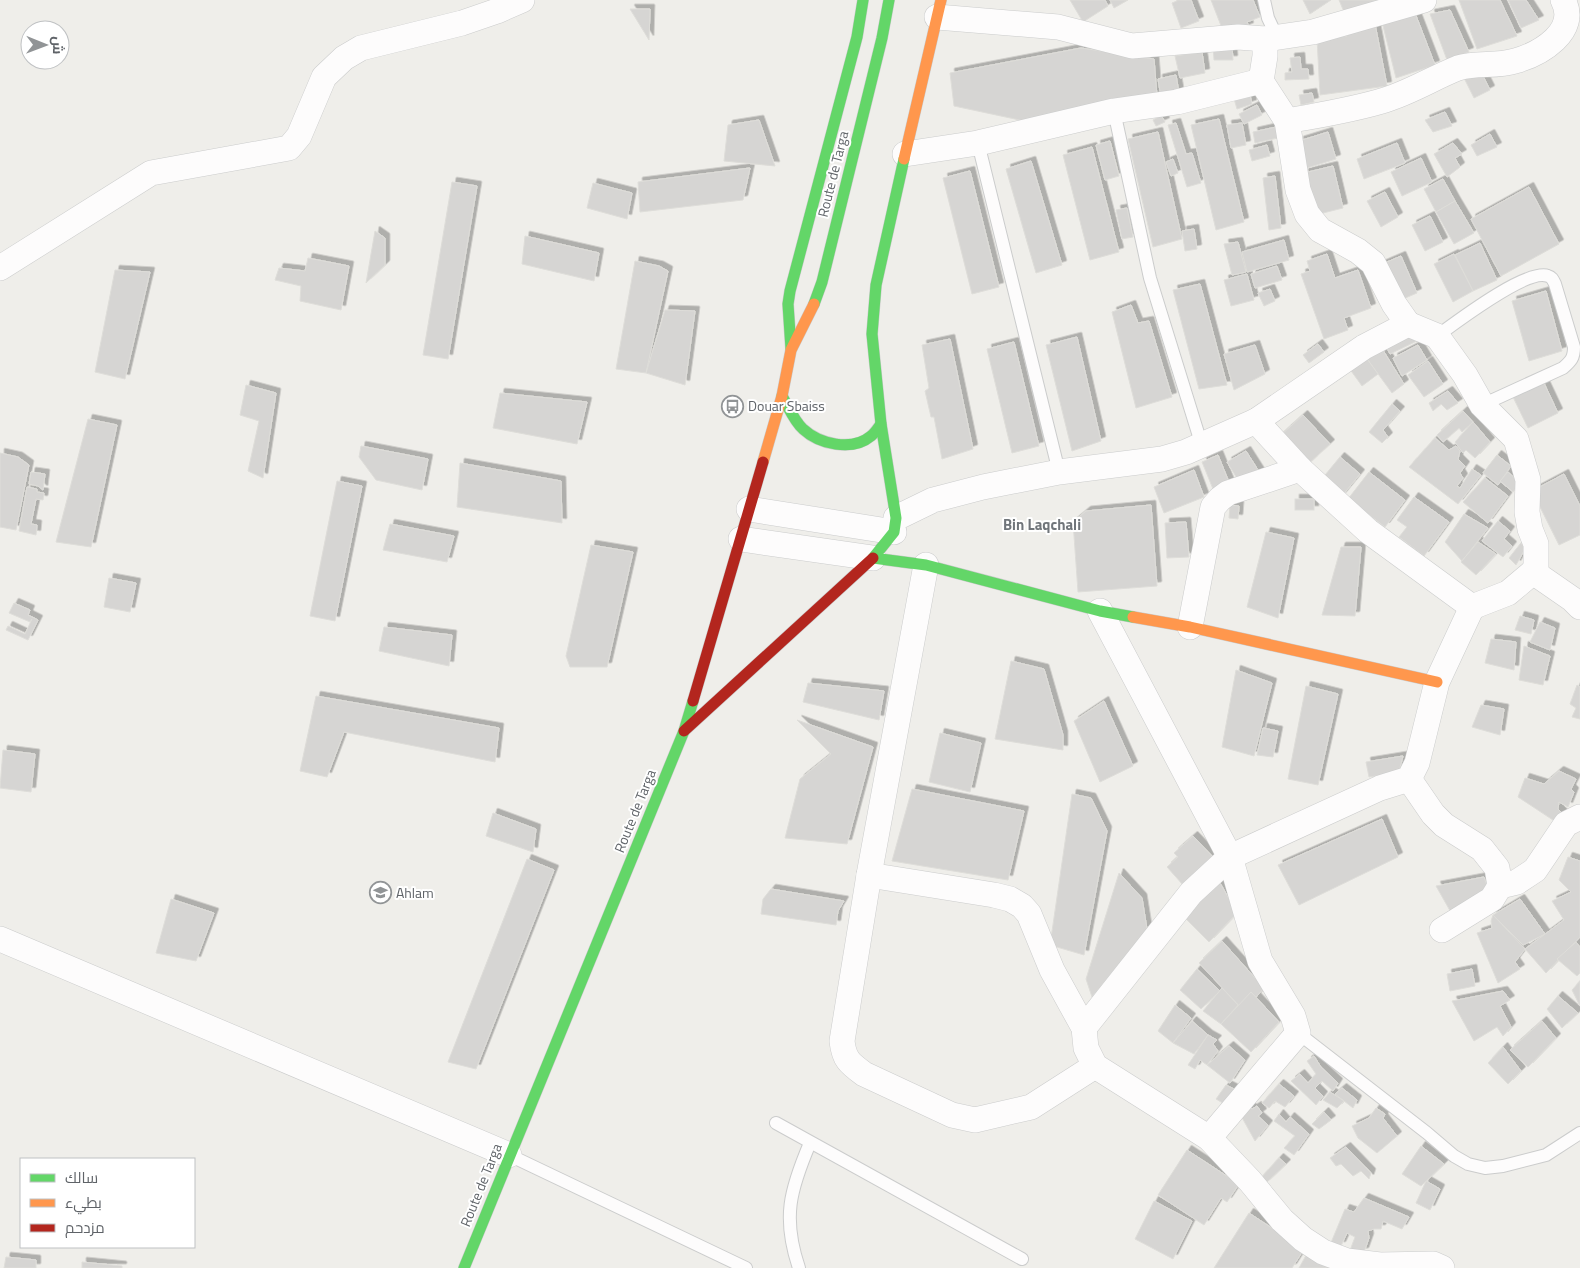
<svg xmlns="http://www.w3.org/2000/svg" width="1580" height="1268" viewBox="0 0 1580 1268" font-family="'Titillium Web',Cairo,sans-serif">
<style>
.building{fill:#d6d5d3;stroke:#deddd9;filter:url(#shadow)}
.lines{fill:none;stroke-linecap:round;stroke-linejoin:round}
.lane-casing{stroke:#cbcccc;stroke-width:14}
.street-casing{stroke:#cbcccc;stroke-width:26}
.fast-casing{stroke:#cacacb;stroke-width:12}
.slow-casing{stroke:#cacacb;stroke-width:12}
.jam-casing{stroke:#cacacb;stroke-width:12}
.lane{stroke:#fdfcfc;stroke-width:12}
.street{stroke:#fdfcfc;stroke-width:25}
.fast{stroke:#63d668;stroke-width:11}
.slow{stroke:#ff974d;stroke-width:11}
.jam{stroke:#b3261e;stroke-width:11}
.labels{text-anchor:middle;stroke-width:4;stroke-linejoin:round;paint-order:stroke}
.street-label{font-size:14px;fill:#5f6368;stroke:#fff}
.poi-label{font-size:14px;fill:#5f6368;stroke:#fff;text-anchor:start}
.neighbourhood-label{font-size:15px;font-weight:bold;fill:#70757a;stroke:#fff}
</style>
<defs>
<filter id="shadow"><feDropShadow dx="4.5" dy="-4.5" stdDeviation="0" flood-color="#0004"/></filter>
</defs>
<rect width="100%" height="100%" fill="#efeeea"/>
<g class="building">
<path d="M1070 0H1105L1108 6 1083 22Z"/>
<path d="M1110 0H1128L1114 8Z"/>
<path d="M1179 0H1191L1199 21 1181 28 1172 3Z"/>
<path d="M1211 0H1253L1260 17 1247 22 1249 27 1225 36Z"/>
<path d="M1303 0H1331L1310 14Z"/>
<path d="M1339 0H1393L1347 19Z"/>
<path d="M1459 0H1500L1517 36 1477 49Z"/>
<path d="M1508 0H1526L1539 20 1521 28Z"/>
<path d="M630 9H650L649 40Z"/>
<path d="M1450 10 1469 52 1447 60 1430 14Z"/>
<path d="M1415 13 1435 65 1396 78 1382 22Z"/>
<path d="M1375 24 1387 86 1320 95 1317 39 1347 36 1350 27Z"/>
<path d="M1213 46H1232L1233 60H1214Z"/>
<path d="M1081 48 1154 59 1157 96 1029 122 954 106 950 73Z"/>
<path d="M1202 52 1205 73 1180 78 1175 56Z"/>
<path d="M1300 57 1301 69H1308L1309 79 1285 80V73L1292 72 1290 58Z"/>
<path d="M1479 68 1490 90 1474 98 1463 76Z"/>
<path d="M1176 75 1180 99 1162 103 1158 79Z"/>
<path d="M1312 93 1314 102 1301 105 1299 95Z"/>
<path d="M1250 95 1252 104 1237 109 1234 99Z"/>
<path d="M1257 105 1262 115 1244 124 1239 114Z"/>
<path d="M1445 112 1452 126 1433 132 1425 120Z"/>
<path d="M1161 115 1165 122 1156 126 1153 120Z"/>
<path d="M1219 119 1244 222 1216 230 1191 125Z"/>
<path d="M759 120 775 166 724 161 728 125Z"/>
<path d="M1176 123 1186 154 1192 153 1201 183 1187 187 1168 125Z"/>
<path d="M1242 123 1246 145 1231 148 1227 125Z"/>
<path d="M1276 127 1278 138 1255 143 1253 132Z"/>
<path d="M1158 132 1182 239 1153 247 1128 139Z"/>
<path d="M1328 132 1336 159 1307 168 1299 141Z"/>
<path d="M1490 134 1497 147 1477 156 1471 145Z"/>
<path d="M1110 141 1119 176 1105 180 1096 145Z"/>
<path d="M1397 143 1405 163 1364 179 1357 159Z"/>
<path d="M1453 143 1462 154 1455 158 1460 167 1447 177 1434 154Z"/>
<path d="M1267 145 1270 156 1252 161 1249 150Z"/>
<path d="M1092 147 1119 252 1090 260 1063 155Z"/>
<path d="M1421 158 1432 182 1402 196 1391 172Z"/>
<path d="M1173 159 1178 173 1171 176 1166 162Z"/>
<path d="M1031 161 1062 265 1036 273 1006 169Z"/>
<path d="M1333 166 1343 208 1315 215 1304 173Z"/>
<path d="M750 168 743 200 640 212 638 182Z"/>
<path d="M970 171 999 287 972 294 943 178Z"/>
<path d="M1275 176 1281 228 1269 230 1263 178Z"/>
<path d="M1443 179 1455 201 1436 212 1424 189Z"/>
<path d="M452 182 477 186 448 359 423 355Z"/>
<path d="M593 183 632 193 627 219 587 208Z"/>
<path d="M1529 187 1559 244 1501 276 1471 219Z"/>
<path d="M1385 192 1398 217 1381 227 1367 201Z"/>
<path d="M1455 201 1474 233 1454 244 1436 212Z"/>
<path d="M1127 208 1133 237 1122 239 1116 210Z"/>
<path d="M1430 216 1443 242 1425 251 1412 225Z"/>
<path d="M1194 229 1197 249 1185 251 1182 231Z"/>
<path d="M375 231 385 238V265L366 283Z"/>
<path d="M525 236 599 253 594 281 522 264Z"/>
<path d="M1284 240 1289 260 1247 272 1242 252Z"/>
<path d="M1238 242 1246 272 1232 275 1224 244Z"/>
<path d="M1480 243 1497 280 1473 291 1455 255Z"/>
<path d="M1327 254 1335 278 1358 270 1371 308 1344 318 1348 330 1324 339 1301 274 1310 271 1307 261Z"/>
<path d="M1454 254 1473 291 1453 302 1434 264Z"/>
<path d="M1401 256 1417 293 1396 302 1380 265Z"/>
<path d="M308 258 349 266 341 310 300 301 301 286 275 280 279 268 305 271Z"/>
<path d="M635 261 659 266 668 271 646 373 616 369Z"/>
<path d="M1277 266 1282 280 1255 288 1251 274Z"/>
<path d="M115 270 150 272 125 379 95 372Z"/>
<path d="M1247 274 1254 300 1231 306 1224 280Z"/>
<path d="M1200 284 1227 385 1199 389 1173 290Z"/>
<path d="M1270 289 1275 301 1264 306 1258 293Z"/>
<path d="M1546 291 1562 351 1529 361 1512 301Z"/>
<path d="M1131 305 1138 323 1149 321 1172 397 1136 408 1112 312Z"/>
<path d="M665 310 695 311 685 385 646 373Z"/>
<path d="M1413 330 1419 340 1390 354 1385 344Z"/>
<path d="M1077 337 1101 441 1072 451 1046 345Z"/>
<path d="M950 339 973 449 942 459 934 417H931L925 391 929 388 922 345Z"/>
<path d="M1014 342 1039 446 1012 453 987 349Z"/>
<path d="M1318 344 1324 352 1309 363 1303 355Z"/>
<path d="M1255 345 1265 374 1234 390 1224 354Z"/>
<path d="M1418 345 1427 360 1402 376 1393 358Z"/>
<path d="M1381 347 1404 384 1392 393 1365 356Z"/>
<path d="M1365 356 1378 374 1362 386 1349 368Z"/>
<path d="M1428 361 1443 384 1424 397 1408 375Z"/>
<path d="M1543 381 1558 413 1528 428 1513 397Z"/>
<path d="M246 385 276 393 263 478 248 471 259 421 240 415Z"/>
<path d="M1448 391 1458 403 1447 410 1441 404 1433 411 1429 403Z"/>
<path d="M500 393 587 402 577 444 493 428Z"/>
<path d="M1392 404 1400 411 1383 430 1388 437 1382 443 1369 432Z"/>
<path d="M1463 411 1473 422 1462 432 1459 428 1443 442 1437 435Z"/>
<path d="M1303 415 1330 444 1306 466 1279 437Z"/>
<path d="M88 419 117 425 91 547 56 542Z"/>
<path d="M1473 422 1490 442 1475 458 1466 450 1463 453 1455 442Z"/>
<path d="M1435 438 1449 450 1456 446 1460 451 1458 459 1465 466 1460 473 1463 478 1457 486 1460 488 1472 469 1481 475 1458 504 1409 467Z"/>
<path d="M361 446 428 459 422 490 376 480 359 457Z"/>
<path d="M1246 451 1260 473 1241 485 1227 462Z"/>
<path d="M0 453 18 457 29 465 16 530 0 527Z"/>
<path d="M1218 455 1231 487 1215 494 1202 462Z"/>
<path d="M1497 455 1511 466 1498 485 1483 473Z"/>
<path d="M1340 457 1360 474 1341 497 1321 480Z"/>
<path d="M460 463 561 481 562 523 457 507Z"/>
<path d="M1194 470 1204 497 1164 513 1154 487Z"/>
<path d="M31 472 45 474 43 490 38 486 29 484Z"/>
<path d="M1369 472 1405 500 1385 527 1348 499Z"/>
<path d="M1508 472 1520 483 1513 492 1500 481Z"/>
<path d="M1564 474 1580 506V535L1559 545 1532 491Z"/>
<path d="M1485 478 1508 496 1488 523 1463 502Z"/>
<path d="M337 481 362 486 335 621 310 616Z"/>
<path d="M27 487 37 489V492L44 493 43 500 36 499 31 524 37 525 36 535 19 531Z"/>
<path d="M1414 497 1449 522 1424 556 1399 537 1407 527 1397 520Z"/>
<rect x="1295" y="499" width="19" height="11"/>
<path d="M1151 505 1157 586 1078 592 1073 522 1086 511Z"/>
<path d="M1230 505 1239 506 1238 519 1229 518Z"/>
<path d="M1464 514 1488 528 1462 561 1445 542Z"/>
<path d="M1498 521 1510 531 1504 539 1512 546 1503 557 1482 541Z"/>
<path d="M1186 522 1189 557 1167 558 1165 523Z"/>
<path d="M390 524 454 536 447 562 383 550Z"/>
<path d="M1266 532 1294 538 1278 618 1247 607Z"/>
<path d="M1478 542 1496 554 1476 575 1461 562Z"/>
<path d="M1521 543 1525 549 1516 565 1509 558Z"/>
<path d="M591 545 633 552 607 667H570L566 656Z"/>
<path d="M1341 547H1361L1355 616 1322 615Z"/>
<path d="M109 578 136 583 130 612 104 607Z"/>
<path d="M14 603 30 610 28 615 38 620 28 640 6 630 8 626 25 634 32 619 30 622 9 613Z"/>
<path d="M1520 616 1534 620 1531 634 1515 630Z"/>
<path d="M1540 622 1555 628 1550 650 1530 642Z"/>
<path d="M384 627 452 635 449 666 379 651Z"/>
<path d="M1491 639 1516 642 1514 670 1485 663Z"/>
<path d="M1524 646 1550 656 1543 685 1519 680Z"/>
<path d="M1011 661 1044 669 1063 735V750L995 739Z"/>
<path d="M1236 670 1272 683 1254 756 1222 747Z"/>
<path d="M808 683 884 691 879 720 803 702Z"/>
<path d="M1577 685 1580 687V719L1572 717 1576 708 1570 704Z"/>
<path d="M1306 686 1338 694 1318 785 1288 779Z"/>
<path d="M316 696 499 728 495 762 344 732 327 777 300 771Z"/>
<path d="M1104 701 1133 766 1100 782 1074 721Z"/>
<path d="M1481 705 1504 709 1500 735 1472 727Z"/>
<path d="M797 720 873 747 847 844 785 838 800 779 831 754Z"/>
<path d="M1263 728 1278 731 1273 757 1257 755Z"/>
<path d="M940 733 981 743 970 792 929 782Z"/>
<path d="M3 750 35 754 31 792 0 788Z"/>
<path d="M1403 756 1399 772 1369 777 1366 762Z"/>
<path d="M1559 771 1576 779 1571 789 1574 792 1568 807 1559 802 1558 809 1563 814 1559 824 1518 797 1525 778 1544 784Z"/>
<path d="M912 789 1024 811 1008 880 892 861Z"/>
<path d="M1072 794 1091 798 1107 831 1084 955 1050 945Z"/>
<path d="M493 813 536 829 533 852 486 836Z"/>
<path d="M1382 819 1398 857 1299 905 1278 865Z"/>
<path d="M1193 836 1214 858 1183 885 1167 867 1178 857 1174 853Z"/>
<path d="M1568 857 1580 861V937L1546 973 1525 949 1564 920 1552 901 1571 892 1559 880Z"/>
<path d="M527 859 554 870 476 1069 448 1062Z"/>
<path d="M1119 873 1142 898 1147 929 1092 997 1086 979Z"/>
<path d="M1484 877 1490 894 1453 916 1436 886Z"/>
<path d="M1219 881 1237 913 1209 942 1184 917Z"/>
<path d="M771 889 844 901 838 911 836 925 761 914 763 899Z"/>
<path d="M171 899 214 913 196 961 156 953Z"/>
<path d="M1520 899 1545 934 1523 945 1493 915Z"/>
<path d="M1493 915 1525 949 1515 962 1520 969 1498 983 1477 933 1492 928 1491 921Z"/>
<path d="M1222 941 1264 988 1244 1011 1199 963Z"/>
<path d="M1576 942 1580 947V973L1577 976 1557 959Z"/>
<path d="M1197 969 1220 991 1201 1009 1180 990Z"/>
<path d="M1472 969 1475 986 1450 991 1447 974Z"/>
<path d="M1580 981V1006L1572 990Z"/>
<path d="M1222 988 1238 1005 1221 1024 1203 1011Z"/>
<path d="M1503 991 1510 1000 1500 1006 1511 1027 1503 1036 1497 1027 1474 1041 1452 1001Z"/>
<path d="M1251 992 1279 1022 1251 1052 1221 1024Z"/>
<path d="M1558 996 1578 1013 1562 1028 1547 1009Z"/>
<path d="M1175 1005 1191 1018 1173 1043 1158 1031Z"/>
<path d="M1192 1021 1208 1035 1194 1054 1173 1043Z"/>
<path d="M1542 1021 1556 1038 1528 1067 1510 1050Z"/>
<path d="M1208 1035 1217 1040 1213 1044 1218 1051 1207 1065 1200 1060 1195 1069 1188 1065Z"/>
<path d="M1229 1046 1245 1060 1230 1083 1207 1065Z"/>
<path d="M1503 1047 1521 1071 1508 1084 1488 1063Z"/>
<path d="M1314 1056 1321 1067 1338 1083 1333 1091 1322 1081 1315 1088 1323 1096 1316 1105 1291 1081 1300 1074 1308 1083 1316 1074 1307 1061Z"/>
<path d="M1279 1084 1294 1096 1285 1107 1275 1101 1269 1108 1262 1103Z"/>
<path d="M1226 1085 1236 1090 1226 1105 1216 1099Z"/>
<path d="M1342 1088 1357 1100 1353 1108 1335 1094Z"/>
<path d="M1330 1092 1344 1101 1337 1108 1323 1100Z"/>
<path d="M1248 1105 1252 1109 1257 1106 1262 1113 1258 1116 1268 1125 1255 1141 1240 1114Z"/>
<path d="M1376 1108 1385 1114 1383 1118 1397 1136 1377 1153 1358 1138 1352 1126 1369 1118Z"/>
<path d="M1324 1112 1331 1120 1319 1129 1312 1124Z"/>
<path d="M1279 1114 1286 1122 1290 1117 1309 1134 1294 1155 1284 1148 1295 1136 1274 1121Z"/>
<path d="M1421 1146 1444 1164 1421 1186 1402 1174Z"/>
<path d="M1346 1147 1371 1173 1369 1179 1361 1171 1353 1176 1341 1164 1336 1166 1330 1158Z"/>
<path d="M1187 1150 1239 1184 1227 1202 1221 1198 1204 1225 1158 1195Z"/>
<path d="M1279 1158 1286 1164 1265 1184 1259 1180Z"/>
<path d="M1426 1181 1440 1189 1430 1210 1416 1203Z"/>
<path d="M1364 1198 1409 1217 1402 1229 1383 1221 1381 1229H1374L1368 1231 1369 1238 1364 1252 1349 1253 1355 1237 1347 1233 1341 1246 1330 1245 1345 1209 1354 1212Z"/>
<path d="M1154 1201 1192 1221 1173 1259 1135 1239Z"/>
<path d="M1249 1213 1304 1249 1292 1268H1214Z"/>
<path d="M1309 1250 1335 1268H1299Z"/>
<path d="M6 1257 36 1260V1268H4Z"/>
<path d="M82 1262 122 1266V1268H82Z"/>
</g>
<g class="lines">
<defs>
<g id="lane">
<path d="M1264 0 1268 18 1277 37"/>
<path d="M1114 111 1150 278 1202 446"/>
<path d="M978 143 1059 472"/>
<path d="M1437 336C1455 323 1527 268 1548 276 1552 277 1553 280 1555 284L1574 347C1574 358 1571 361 1563 368L1482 405"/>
<path d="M1298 1033 1427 1133 1454 1156 1468 1164 1485 1168 1503 1166 1546 1155 1580 1133"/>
<path d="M776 1123 1022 1259"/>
<path d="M509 1155 746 1268"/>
<path d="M799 1268C782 1218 790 1190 810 1143"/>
</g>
<g id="street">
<path d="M1265 39 1313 32 1424 0"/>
<path d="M1287 121C1319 115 1353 110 1385 100 1411 92 1433 78 1458 68 1477 62 1496 67 1515 61 1540 54 1580 31 1563 0"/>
<path d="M905 154 978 143 1114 111 1177 102 1261 81 1265 56V39L1238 37 1132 46 1058 27 937 17"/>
<path d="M0 268 151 173 289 148 299 136 324 77 344 58 361 48 462 23 497 11 522 0"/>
<path d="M1256 421 1300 469 1368 531 1472 607 1508 593 1533 572 1536 567V544L1530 529 1527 512 1528 480 1516 439 1482 405 1465 375 1437 336 1408 324"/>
<path d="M749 509 894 532"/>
<path d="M896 518 933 500 983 487 1059 472 1162 459 1186 452 1256 421 1364 347 1408 324 1394 304 1373 263 1358 251 1320 230 1307 214 1298 190 1287 121 1261 81"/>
<path d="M741 539 873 558"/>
<path d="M926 565 869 875 842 1041C844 1059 849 1063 864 1074L952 1115 975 1120 1031 1107 1095 1066"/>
<path d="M1533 572 1572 599 1580 607"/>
<path d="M1100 611 1230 857 1260 961 1293 1016 1298 1033 1209 1138"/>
<path d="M1190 627 1213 507 1220 499 1228 493 1300 469"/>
<path d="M1409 779 1433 814 1444 825 1482 849 1497 868 1500 886 1492 899 1442 930"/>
<path d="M869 875 994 895 1010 899 1022 906 1029 914 1052 970 1084 1028 1086 1048 1095 1066 1209 1138 1250 1181 1282 1220 1303 1239 1323 1252 1347 1261 1380 1265 1433 1264 1442 1268"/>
<path d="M1500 886 1517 882 1535 870 1566 824 1580 817"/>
<path d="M0 939 509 1155"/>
<path d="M1084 1028 1191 893 1230 857 1380 788 1409 779 1417 763 1437 682 1472 607"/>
</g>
<g id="fast">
<path d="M904 159 876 285 872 334 881 424 896 518 894 532 873 558 926 565 1100 611 1133 617"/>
<path d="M814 304 822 282 882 38 889 0"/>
<path d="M791 349 788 304 790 291 857 37 863 0"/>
<path d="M782 396C788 406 794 421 803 429 819 444 852 452 871 436 875 433 878 428 881 424"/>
<path d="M464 1268 684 731 693 701"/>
</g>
<g id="slow">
<path d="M904 159 941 0"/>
<path d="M763 462 782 396 791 350 814 304"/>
<path d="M1133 617 1190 627 1437 682"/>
</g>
<g id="jam">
<path d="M693 701 763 462"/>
<path d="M684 731 873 558"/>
</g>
</defs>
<use href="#lane" class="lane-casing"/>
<use href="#street" class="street-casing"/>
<use href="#fast" class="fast-casing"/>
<use href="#slow" class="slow-casing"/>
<use href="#jam" class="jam-casing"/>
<use href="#lane" class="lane"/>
<use href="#street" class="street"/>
<use href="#fast" class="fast"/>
<use href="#slow" class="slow"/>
<use href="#jam" class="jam"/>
</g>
<defs>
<symbol id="bus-ring" viewBox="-11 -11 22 22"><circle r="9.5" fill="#fff" stroke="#919496" stroke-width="1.5"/><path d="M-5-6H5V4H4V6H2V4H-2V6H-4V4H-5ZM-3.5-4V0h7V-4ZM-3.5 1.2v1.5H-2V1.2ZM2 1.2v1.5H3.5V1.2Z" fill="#919496"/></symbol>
<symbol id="school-ring" viewBox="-11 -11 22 22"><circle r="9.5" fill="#fff" stroke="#919496" stroke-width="1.5"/><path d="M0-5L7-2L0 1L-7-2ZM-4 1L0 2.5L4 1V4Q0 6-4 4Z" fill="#919496"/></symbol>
</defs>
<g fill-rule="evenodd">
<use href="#bus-ring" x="720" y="394" width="25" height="25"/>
<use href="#school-ring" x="368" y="880" width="25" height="25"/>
</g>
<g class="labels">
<g class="street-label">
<text transform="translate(833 174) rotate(-76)" y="5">Route de Targa</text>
<text transform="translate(635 811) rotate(-68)" y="5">Route de Targa</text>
<text transform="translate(481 1185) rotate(-68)" y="5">Route de Targa</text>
</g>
<g class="poi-label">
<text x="748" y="411">Douar Sbaiss</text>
<text x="396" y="898">Ahlam</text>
</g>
<g class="neighbourhood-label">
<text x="1042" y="530">Bin Laqchali</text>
</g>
</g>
<rect x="20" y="1158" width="175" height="90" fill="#ffffff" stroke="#bfc1c3"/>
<rect x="30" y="1174" width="25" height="8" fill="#63d668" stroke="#bfc1c3"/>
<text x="65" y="1183" font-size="15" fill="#5f6368">سالك</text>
<rect x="30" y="1199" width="25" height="8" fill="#ff974d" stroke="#bfc1c3"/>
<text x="65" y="1208" font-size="15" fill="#5f6368">بطيء</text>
<rect x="30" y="1224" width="25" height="8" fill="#b3261e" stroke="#bfc1c3"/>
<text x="65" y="1233" font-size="15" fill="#5f6368">مزدحم</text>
<g transform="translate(45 45) rotate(91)"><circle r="24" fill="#ffffff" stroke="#bfc1c3"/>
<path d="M0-4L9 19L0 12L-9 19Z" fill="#919496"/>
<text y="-8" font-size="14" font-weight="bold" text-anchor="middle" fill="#5f6368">ش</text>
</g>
</svg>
